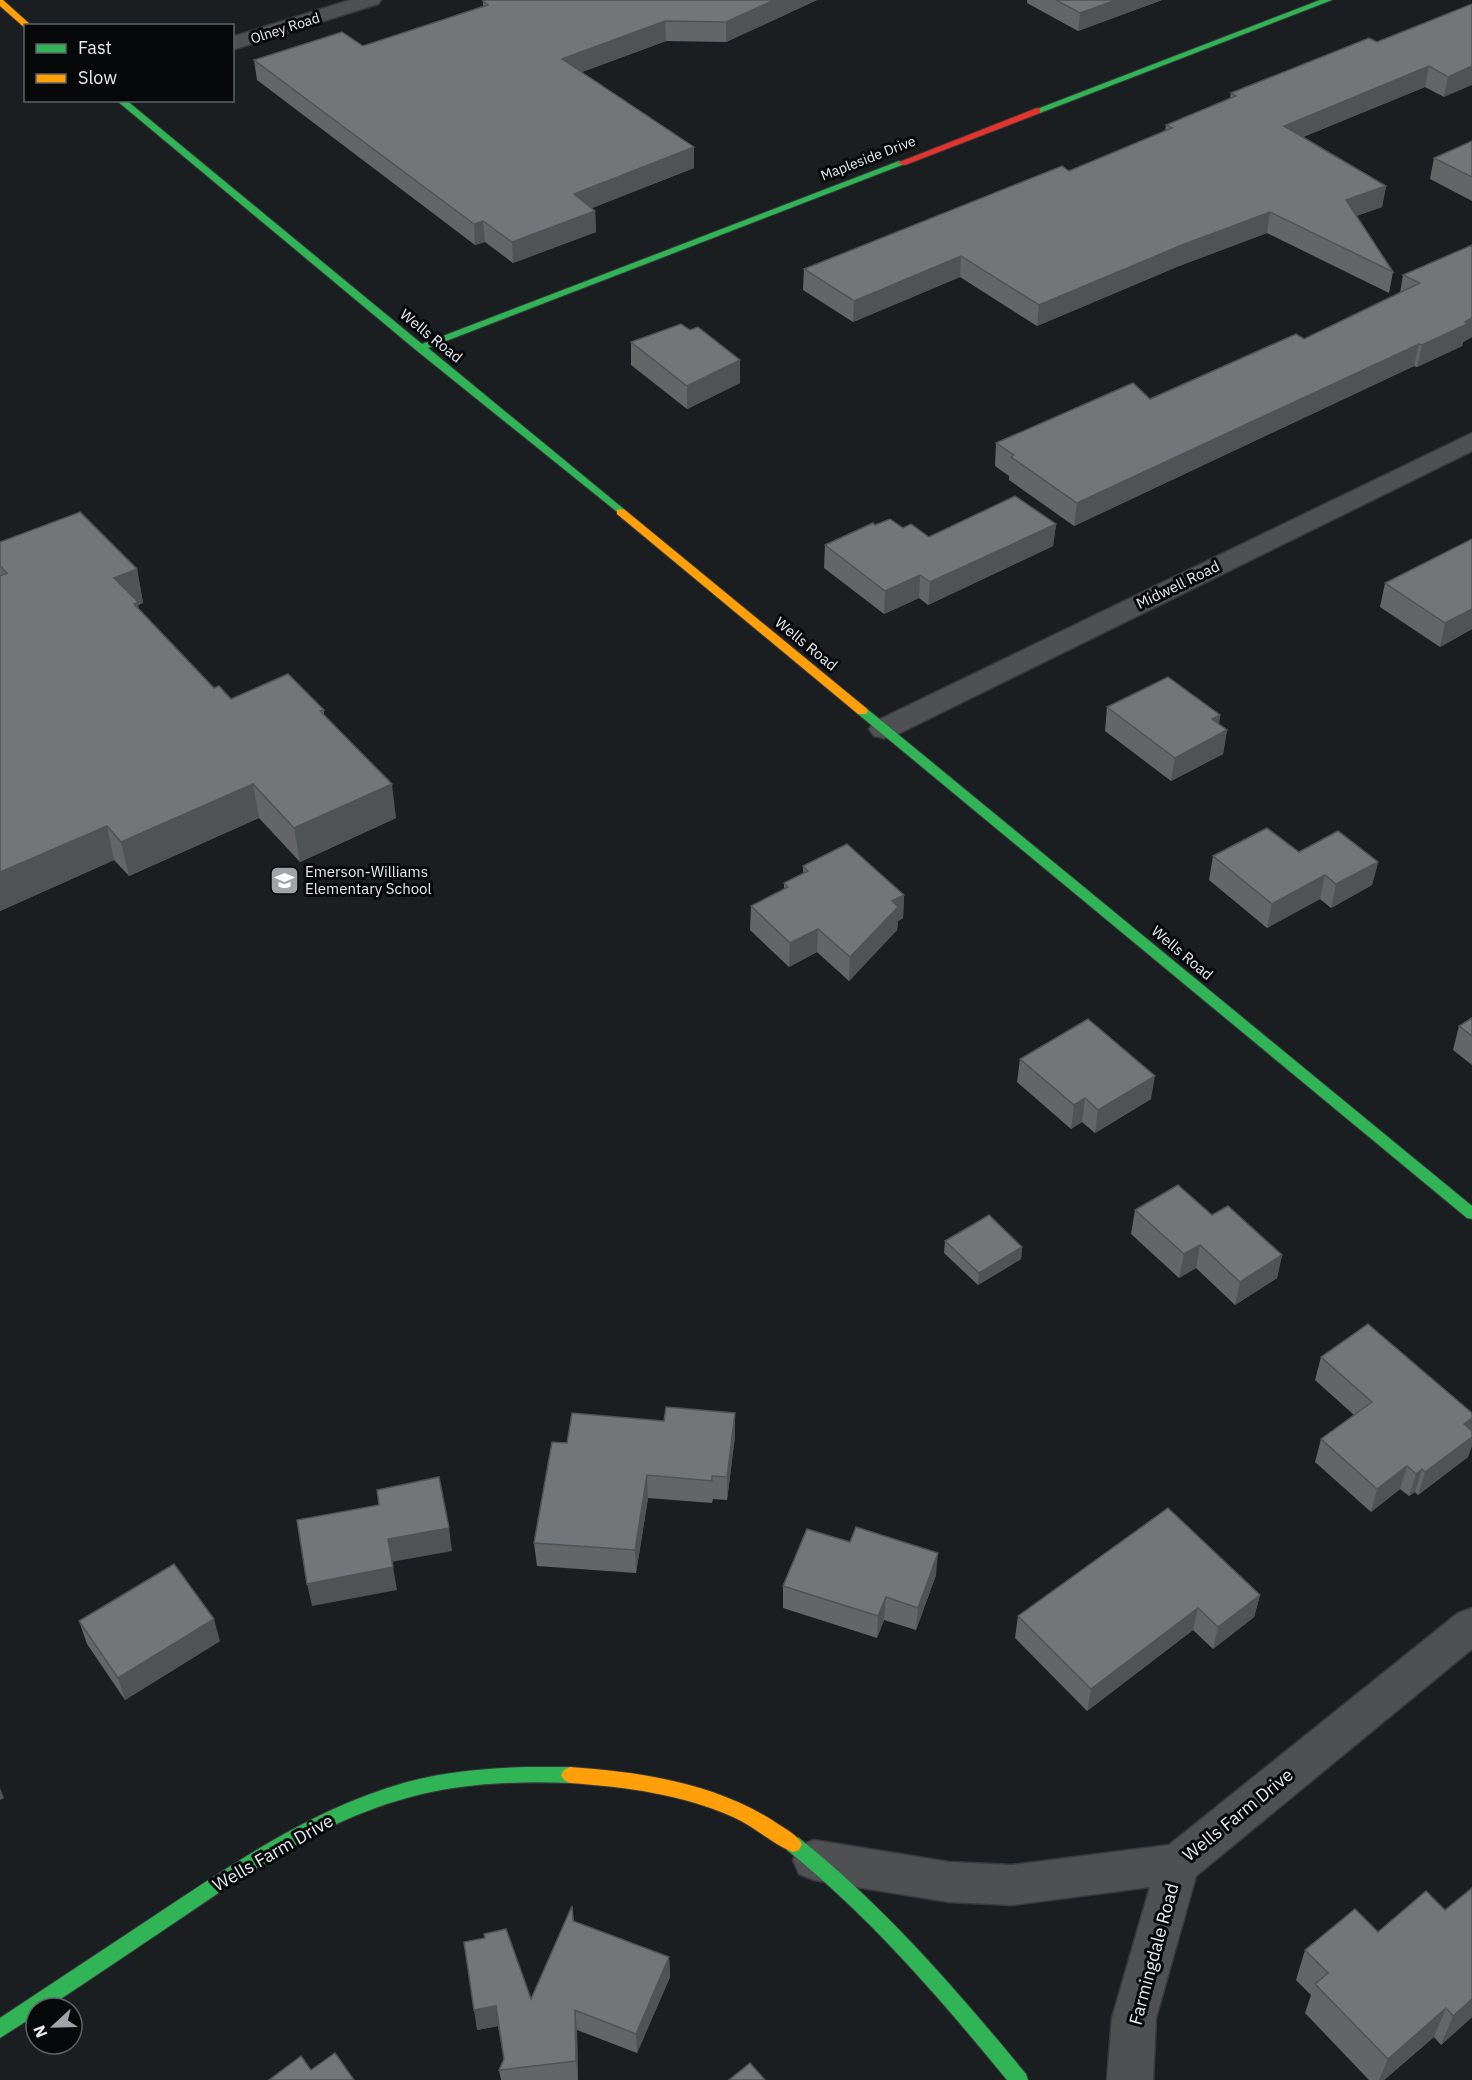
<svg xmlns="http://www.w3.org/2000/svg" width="1472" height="2080" viewBox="0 0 1472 2080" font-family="'IBM Plex Sans',sans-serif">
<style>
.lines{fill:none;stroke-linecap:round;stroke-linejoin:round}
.street-casing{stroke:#37393c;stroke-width:3}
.fast-casing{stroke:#37393c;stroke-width:2}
.slow-casing{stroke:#37393c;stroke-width:2}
.jam-casing{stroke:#37393c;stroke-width:2}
.street{fill:#4e5052;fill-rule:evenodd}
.fast{fill:#30b455;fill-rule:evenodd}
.slow{fill:#ff9f0a;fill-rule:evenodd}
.jam{fill:#e5322d;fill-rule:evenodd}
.wall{fill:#636567}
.shaded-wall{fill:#505354}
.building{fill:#737678;stroke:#505354;stroke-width:1.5}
.labels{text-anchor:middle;stroke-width:6;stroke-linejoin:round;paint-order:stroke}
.far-street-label{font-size:14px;fill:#e7ecf0;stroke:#06080a}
.street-label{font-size:15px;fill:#e7ecf0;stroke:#06080a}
.poi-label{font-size:15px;fill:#e7ecf0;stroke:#06080a;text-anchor:start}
.near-street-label{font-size:18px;fill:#e7ecf0;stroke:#06080a}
</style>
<rect width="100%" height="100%" fill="#1b1e21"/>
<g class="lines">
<defs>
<g id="street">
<path d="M350 0H381L378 4 232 50V37Z"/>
<path d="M1472 433V451L894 736 884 738 874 736 869 729 874 722Z"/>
<path d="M1472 1608V1649L1196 1876 1156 2018 1153 2080H1107L1112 2018 1150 1887 1012 1905 949 1902 814 1880 799 1874 793 1860 799 1846 814 1840 949 1862 1012 1865 1169 1845 1458 1613Z"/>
</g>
<g id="fast">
<path d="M1320 0H1332L1040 113 1032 111Z"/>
<path d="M116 100H126L422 344 899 161 907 163 428 348 625 510V514L621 515 416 350Z"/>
<path d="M862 707 866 708 1472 1206V1219L1467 1218 858 714 856 711 858 708Z"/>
<path d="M529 1767H570L576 1770 579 1775 576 1780 570 1783C516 1781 460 1783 407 1798 325 1820 253 1870 183 1917 138 1947 93 1978 47 2008H36V2015L0 2038V2018C54 1982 109 1946 163 1910 240 1859 317 1807 407 1782 447 1771 488 1768 529 1767Z"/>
<path d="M793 1836 799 1838C885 1907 956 1989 1026 2074L1028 2080H1007C939 1997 870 1917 787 1850L784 1844 787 1838Z"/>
</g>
<g id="slow">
<path d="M0 0H3L32 26H26L25 28 0 6Z"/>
<path d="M621 509 625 510 866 708 868 711 866 714H858L617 514V510Z"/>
<path d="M570 1767C641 1772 717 1783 778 1824 786 1829 797 1835 802 1844L799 1850 793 1852C772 1844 754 1826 733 1817 681 1794 626 1787 570 1783L564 1780 561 1775 564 1770Z"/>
</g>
<path id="jam" d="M1037 108 1040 109V113L905 165 897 163Z"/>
</defs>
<use href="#street" class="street-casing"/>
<use href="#fast" class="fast-casing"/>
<use href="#slow" class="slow-casing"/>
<use href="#jam" class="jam-casing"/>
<use href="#street" class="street"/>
<use href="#fast" class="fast"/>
<use href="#slow" class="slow"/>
<use href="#jam" class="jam"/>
</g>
<g class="wall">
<path d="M487 0H817L726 42 666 41 582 72 694 168 591 208 595 211 596 232 513 263 485 242 475 245 257 80 254 60 363 46 483 6V1Z"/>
<path d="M1027 0H1162L1078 31 1027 3Z"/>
<path d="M1472 4 1444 97 1425 87 1303 137 1386 186 1382 207 1356 216 1393 272 1389 293 1267 233 1179 266 1037 326 960 277 853 322 803 290 804 269 1069 171 1165 131 1166 125 1230 98 1231 93 1377 42Z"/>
<path d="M1472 141V201L1430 179 1434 158Z"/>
<path d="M1472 245V337L1463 342 1462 346 1417 367 1414 366 1074 526 1009 480V476L995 466 996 443 1150 399 1304 339 1400 293 1403 275Z"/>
<path d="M690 330 740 360V383L687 409 631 365V342Z"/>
<path d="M1056 524 1053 546 928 605 919 598 884 614 824 568 825 545 875 525 903 528 929 537Z"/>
<path d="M1472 539V629L1440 647 1380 607 1385 583Z"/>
<path d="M0 542 137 569 143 603 138 605 139 609 214 688 231 699 324 710V716L396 818 300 862 259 818 129 876 114 860 0 911Z"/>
<path d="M1107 707 1220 715 1219 724 1227 730 1223 754 1171 781 1105 731Z"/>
<path d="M1299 852 1378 862 1372 885 1331 908 1320 899 1267 928 1209 880 1213 856Z"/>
<path d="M803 866 904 895 903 918 898 921 897 930 849 981 817 952 789 967 750 930 751 906 784 889V883L803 874Z"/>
<path d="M1472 1018V1065L1453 1050 1459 1026Z"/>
<path d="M1020 1059 1151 1099 1095 1133 1082 1122 1071 1129 1017 1082Z"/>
<path d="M1135 1210 1212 1215 1282 1255 1277 1278 1235 1305 1196 1268 1179 1278 1131 1234Z"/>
<path d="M945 1241 1022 1247 1021 1259 978 1285 944 1253Z"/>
<path d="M1321 1357 1472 1427 1468 1457 1418 1495 1415 1492 1409 1496 1400 1489 1371 1512 1315 1462 1321 1439 1354 1415 1315 1380Z"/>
<path d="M735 1436 727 1500 713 1499 712 1503 648 1498 636 1573 537 1566 534 1543 567 1443Z"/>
<path d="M936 1575 916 1630 884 1620 877 1638 783 1608V1586Z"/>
<path d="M1260 1595 1254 1617 1213 1649 1193 1630 1087 1711 1015 1638 1018 1616Z"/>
<path d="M79 1621 220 1641 125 1700 87 1644Z"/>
<path d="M572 1906 574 1921 669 1957 670 1977 637 2053 577 2030 578 2080H501L499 2070 504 2060 498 2026 477 2030 531 1999Z"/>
<path d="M1378 1932 1472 2017 1441 2045 1434 2037 1384 2080H1369L1305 2013 1311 1995 1296 1980 1305 1950Z"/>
</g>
<g class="shaded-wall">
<path d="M774 0H817L726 42V22Z"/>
<path d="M1116 0H1162L1078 31 1080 13Z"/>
<path d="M665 21 666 41 563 79 562 59Z"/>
<path d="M1429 66 1425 87 1281 146 1284 126Z"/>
<path d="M1472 66V85L1444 97 1448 77Z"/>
<path d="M694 147V168L575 215 574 194Z"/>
<path d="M1386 186 1382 207 1342 221 1346 200Z"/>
<path d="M595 211 596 232 513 263 512 242Z"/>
<path d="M1270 212 1267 233 1179 266 1037 326 1039 305 1182 245Z"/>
<path d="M483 221 485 242 475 245 474 224Z"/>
<path d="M961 256 960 277 853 322 854 301Z"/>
<path d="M1472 318V337L1463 342 1462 346 1417 367 1422 345Z"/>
<path d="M1419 344 1414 366 1074 526 1077 503Z"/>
<path d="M740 360V383L687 409V386Z"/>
<path d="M1056 524 1053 546 928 605 930 582Z"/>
<path d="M137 569 143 603 138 605 144 636 114 578Z"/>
<path d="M920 575 919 598 884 614 885 591Z"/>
<path d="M1472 609V629L1440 647 1445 623Z"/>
<path d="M1220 715 1217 736 1227 730 1223 754 1171 781 1175 758 1212 719Z"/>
<path d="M253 784 259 818 129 876 121 842Z"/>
<path d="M392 784 396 818 300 862 294 828Z"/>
<path d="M107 826 114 860 0 911V872Z"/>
<path d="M1378 862 1372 885 1331 908 1336 884Z"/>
<path d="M1325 875 1320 899 1267 928 1272 904Z"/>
<path d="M904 895 903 918 898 921 897 930 849 981 850 957 892 901Z"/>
<path d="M818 929 817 952 789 967 790 943Z"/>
<path d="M1155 1076 1151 1099 1095 1133 1098 1110Z"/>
<path d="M1085 1098 1082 1122 1071 1129 1074 1105Z"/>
<path d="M1200 1245 1196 1268 1179 1278 1184 1254Z"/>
<path d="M1022 1247 1021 1259 978 1285 979 1273Z"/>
<path d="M1282 1255 1277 1278 1235 1305 1240 1282Z"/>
<path d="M735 1413V1436L727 1500V1477Z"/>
<path d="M1472 1418V1427L1468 1439 1464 1424Z"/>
<path d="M1472 1437V1446L1468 1457 1418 1495 1425 1472Z"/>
<path d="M1407 1466 1400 1489 1371 1512 1377 1489Z"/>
<path d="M1422 1469 1415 1492 1409 1496 1416 1474Z"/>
<path d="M647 1475 648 1498 636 1573 635 1550Z"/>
<path d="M449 1528 452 1551 391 1562 388 1539Z"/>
<path d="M938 1553 936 1575 916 1630 918 1608Z"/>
<path d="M393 1567 397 1590 312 1606 307 1584Z"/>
<path d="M1260 1595 1254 1617 1213 1649 1218 1627Z"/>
<path d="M886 1597 884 1620 877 1638 878 1616Z"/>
<path d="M1198 1608 1193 1630 1087 1711 1091 1689Z"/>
<path d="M214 1619 220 1641 125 1700 118 1678Z"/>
<path d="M0 1788 4 1798 0 1800Z"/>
<path d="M669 1957 670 1977 637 2053 636 2034Z"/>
<path d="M1472 1999V2017L1441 2045 1453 2016Z"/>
<path d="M496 2006 498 2026 477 2030 474 2010Z"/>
<path d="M1446 2008 1434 2037 1384 2080H1379L1388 2059Z"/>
<path d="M575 2010 577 2030 578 2080 576 2061Z"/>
</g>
<g class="building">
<path d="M487 0H774L726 22 665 21 562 59 694 147 574 194 595 211 512 242 483 221 474 224 254 60 342 32 363 46 488 5 483 1Z"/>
<path d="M1056 0H1116L1080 13Z"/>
<path d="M1472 4V66L1448 77 1429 66 1284 126 1386 186 1346 200 1393 272 1270 212 1182 245 1039 305 961 256 854 301 804 269 1062 166 1069 171 1172 128 1166 125 1236 96 1231 93 1369 38 1377 42Z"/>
<path d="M1472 141V177L1434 158Z"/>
<path d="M1472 245V318L1465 322 1467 324 1422 345 1419 344 1077 503 1011 457 1014 455 996 443 1133 383 1150 399 1296 334 1304 339 1420 283 1403 275Z"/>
<path d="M681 324 690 330 698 327 740 360 687 386 631 342Z"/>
<path d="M1015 496 1056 524 930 582 920 575 885 591 825 545 873 523 875 525 890 519 903 528 911 524 929 537Z"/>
<path d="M80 512 137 569 114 578 138 602 134 604 214 688 219 686 231 699 288 674 324 710 320 711 392 784 294 828 253 784 121 842 107 826 0 872V576L7 573 0 566V542Z"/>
<path d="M1472 539V609L1445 623 1385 583Z"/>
<path d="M1168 677 1220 715 1212 719 1227 730 1175 758 1107 707Z"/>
<path d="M1267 828 1299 852 1338 831 1378 862 1336 884 1325 875 1272 904 1213 856Z"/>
<path d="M847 844 904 895 892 901 898 907 850 957 818 929 790 943 751 906 788 887 784 883 808 871 803 866Z"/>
<path d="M1472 1018V1036L1459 1026Z"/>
<path d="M1088 1019 1155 1076 1098 1110 1085 1098 1074 1105 1020 1059Z"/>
<path d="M1178 1185 1212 1215 1228 1206 1282 1255 1240 1282 1200 1245 1184 1254 1135 1210Z"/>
<path d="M989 1215 1022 1247 979 1273 945 1241Z"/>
<path d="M1368 1324 1472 1413V1418L1464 1424 1472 1431V1437L1425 1472 1422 1469 1416 1474 1407 1466 1377 1489 1321 1439 1372 1402 1321 1357Z"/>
<path d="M666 1407 735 1413 727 1477 712 1476V1481L647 1475 635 1550 534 1543 552 1442 567 1443 572 1413 664 1421Z"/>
<path d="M439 1477 449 1528 388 1539 393 1567 307 1584 297 1520 379 1505 377 1490Z"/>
<path d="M1168 1508 1260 1595 1218 1627 1198 1608 1091 1689 1018 1616Z"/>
<path d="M856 1527 938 1553 918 1608 886 1597 878 1616 783 1586 807 1529 850 1542Z"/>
<path d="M174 1564 214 1619 118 1678 79 1621Z"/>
<path d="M1472 1888V1999L1453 2016 1446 2008 1388 2059 1315 1984 1328 1973 1305 1950 1355 1909 1378 1932 1426 1891 1445 1910Z"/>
<path d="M572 1906 573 1921 669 1957 636 2034 575 2010 576 2061 499 2070 504 2059 496 2006 474 2010 464 1942 485 1938 484 1934 506 1929 531 1999Z"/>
<path d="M335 2053 354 2080H269L301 2056 311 2070Z"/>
<path d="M750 2063 765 2080H729Z"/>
</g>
<defs>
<symbol id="school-square" viewBox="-11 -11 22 22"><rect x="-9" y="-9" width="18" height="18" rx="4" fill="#a0a4a8" stroke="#06080a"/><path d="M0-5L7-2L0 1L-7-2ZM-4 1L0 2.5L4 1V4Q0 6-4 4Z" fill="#fff"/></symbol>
</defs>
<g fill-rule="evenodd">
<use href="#school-square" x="268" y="864" width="33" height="33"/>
</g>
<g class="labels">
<g class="far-street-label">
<text transform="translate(285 28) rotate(-18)" y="5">Olney Road</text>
<text transform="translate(868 158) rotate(-21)" y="5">Mapleside Drive</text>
</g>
<g class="street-label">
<text transform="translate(431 336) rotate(39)" y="5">Wells Road</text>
<text transform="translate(1178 585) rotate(-26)" y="5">Midwell Road</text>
<text transform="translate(806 644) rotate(39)" y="5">Wells Road</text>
<text transform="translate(1182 953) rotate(40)" y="5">Wells Road</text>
</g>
<g class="poi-label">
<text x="305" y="877">Emerson-Williams<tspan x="305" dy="17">Elementary School</tspan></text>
</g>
<g class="near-street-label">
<text transform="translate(1238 1815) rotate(-39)" y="6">Wells Farm Drive</text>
<text transform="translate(273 1853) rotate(-30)" y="6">Wells Farm Drive</text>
<text transform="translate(1154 1954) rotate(-75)" y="6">Farmingdale Road</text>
</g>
</g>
<rect x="24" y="24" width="210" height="78" fill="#06080a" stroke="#606366" stroke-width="1.5"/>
<rect x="36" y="44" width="30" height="9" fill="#30b455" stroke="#606366" stroke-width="1.5"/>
<text x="78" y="54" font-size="18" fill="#e7ecf0">Fast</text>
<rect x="36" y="74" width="30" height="9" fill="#ff9f0a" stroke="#606366" stroke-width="1.5"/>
<text x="78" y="84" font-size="18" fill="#e7ecf0">Slow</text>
<g transform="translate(54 2026) rotate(248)"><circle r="28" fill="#06080a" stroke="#606366" stroke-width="1.5"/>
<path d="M0-4.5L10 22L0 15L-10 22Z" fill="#a0a4a8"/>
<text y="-9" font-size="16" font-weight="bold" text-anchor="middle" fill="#e7ecf0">N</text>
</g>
</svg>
